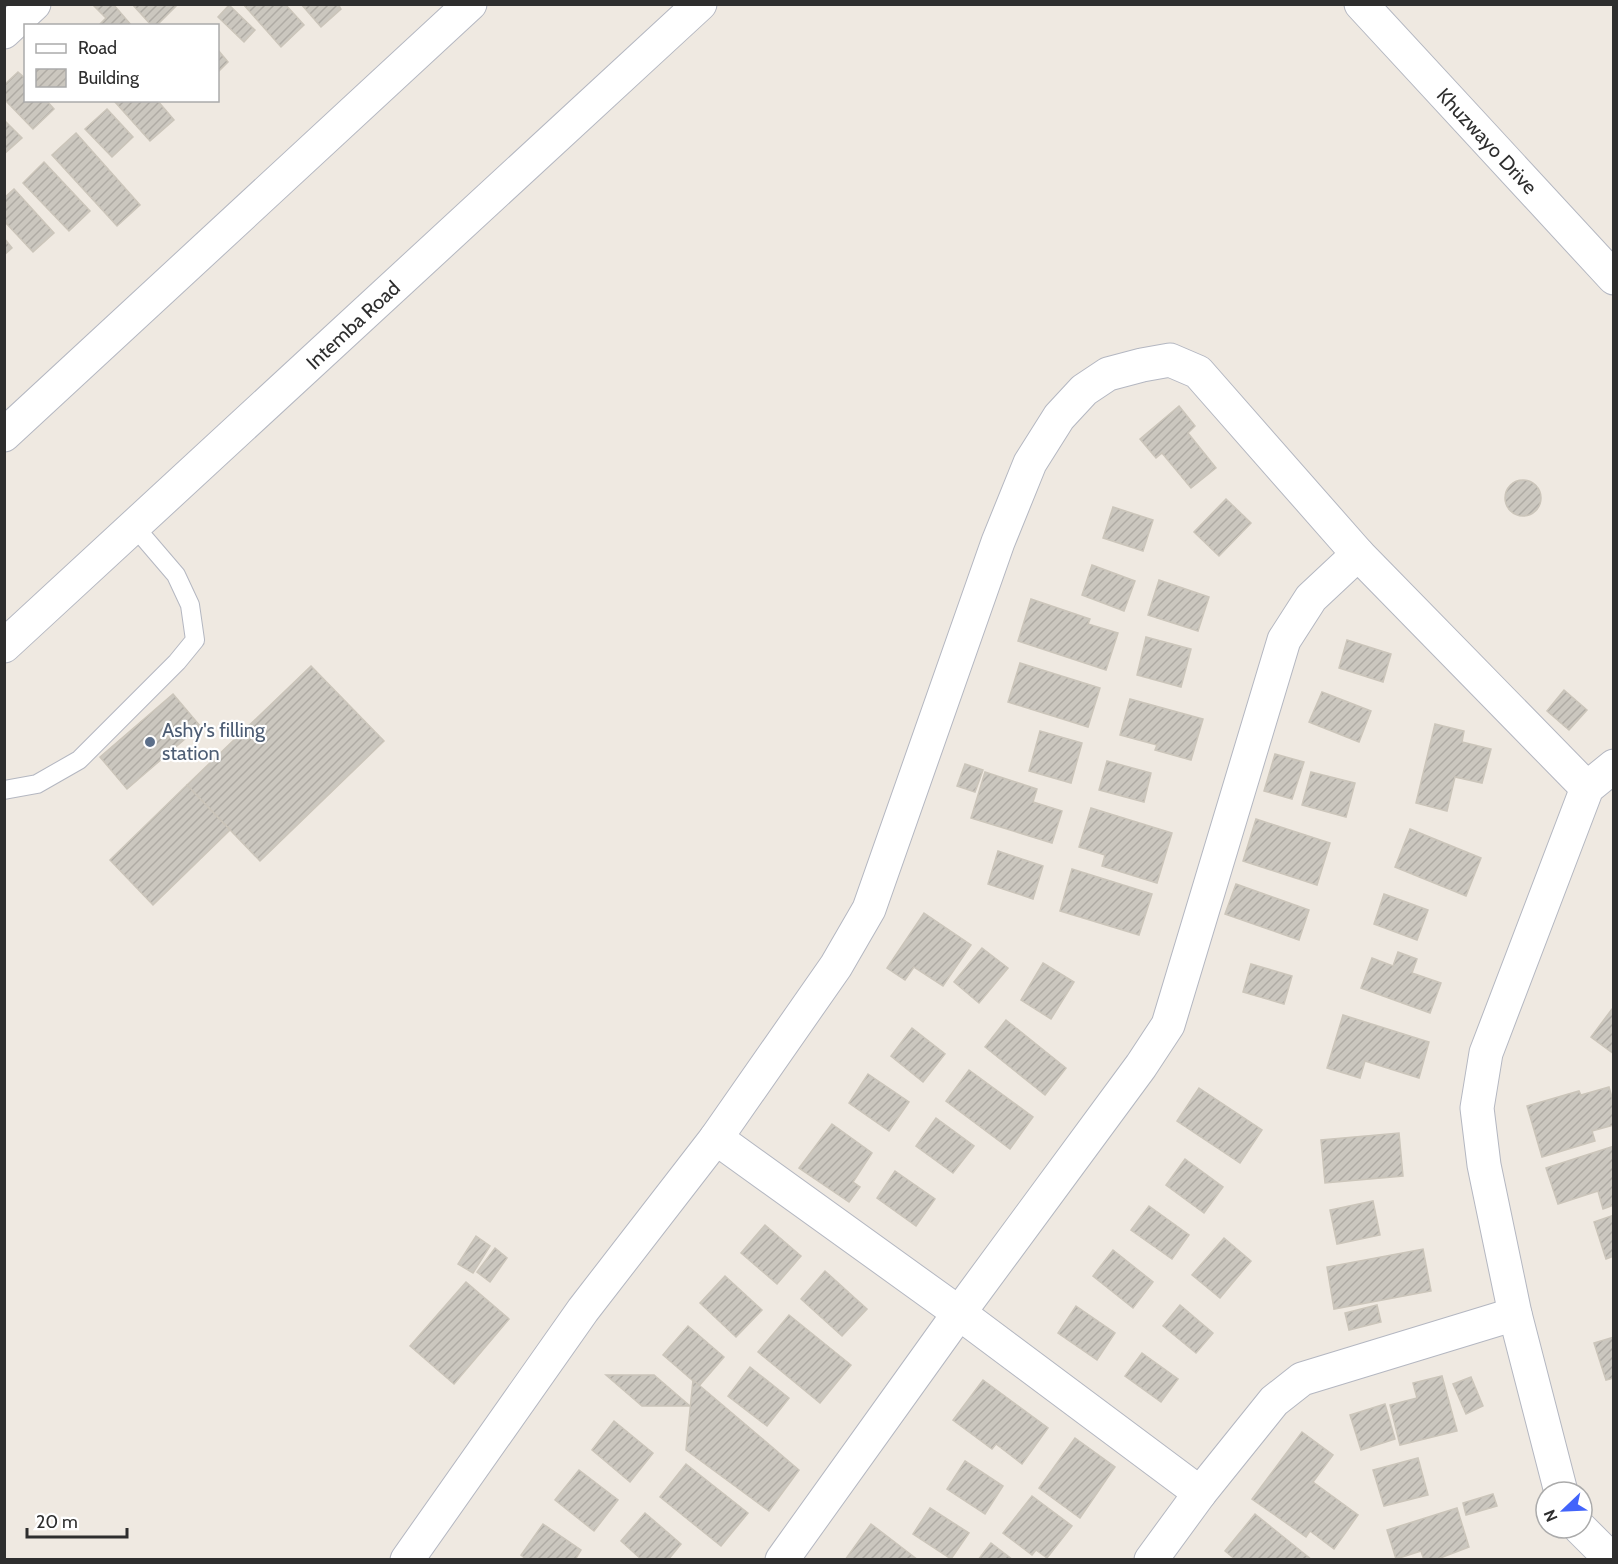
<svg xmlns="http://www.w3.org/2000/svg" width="1618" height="1564" viewBox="0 0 1618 1564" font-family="Cabin,sans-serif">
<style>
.building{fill:url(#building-hatch);stroke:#cbc5ba;stroke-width:1.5}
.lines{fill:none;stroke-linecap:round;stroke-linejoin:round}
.lane-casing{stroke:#b4b7c1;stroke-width:20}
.street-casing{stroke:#b4b7c1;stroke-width:35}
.secondary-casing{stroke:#b4b7c1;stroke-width:35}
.lane{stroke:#fff;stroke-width:18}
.street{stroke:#fff;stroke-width:33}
.secondary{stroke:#fff;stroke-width:33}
.service-dot{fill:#5c6f8a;stroke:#fff;stroke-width:2}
.labels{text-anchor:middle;stroke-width:4.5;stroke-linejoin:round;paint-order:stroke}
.street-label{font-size:20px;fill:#2e2e2e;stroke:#fff}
.service-label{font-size:20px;fill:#4e5e75;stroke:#fff;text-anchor:start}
</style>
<defs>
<pattern id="building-hatch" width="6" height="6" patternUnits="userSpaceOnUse" patternTransform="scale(1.5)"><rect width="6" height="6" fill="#cbc7bf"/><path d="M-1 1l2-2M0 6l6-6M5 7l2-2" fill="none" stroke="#afaba4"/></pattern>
</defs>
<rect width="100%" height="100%" fill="#efe9e1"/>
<g class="building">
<path d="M92 4H113L132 26H98L106 18Z"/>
<path d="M132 4H175L176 6 156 26H152Z"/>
<path d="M243 4H285L304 25 281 47Z"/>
<path d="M301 4H338L341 9 321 27Z"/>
<path d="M229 5 255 30 244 42 218 17Z"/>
<path d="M218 50 228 62 218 72Z"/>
<path d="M18 72 26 79V100H46L54 109 33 129 4 99V85Z"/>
<path d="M117 100H157L174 120 150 141 115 102Z"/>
<path d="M107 109 133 137 112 157 85 129Z"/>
<path d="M4 120 22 138 4 154Z"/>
<path d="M76 133 140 205 117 226 52 155Z"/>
<path d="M44 162 90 211 69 231 23 183Z"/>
<path d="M14 189 54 233 33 252 4 221V198Z"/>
<path d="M4 238 12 248 4 255Z"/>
<path d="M1179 406 1195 426 1188 433 1216 468 1191 488 1162 453 1156 458 1140 439Z"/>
<circle cx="1523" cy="498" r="18"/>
<path d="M1226 499 1251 523 1219 556 1194 532Z"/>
<path d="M1113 507 1153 520 1143 551 1103 538Z"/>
<path d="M1092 565 1135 581 1124 611 1082 595Z"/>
<path d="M1159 580 1209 597 1198 631 1148 615Z"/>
<path d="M1031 599 1090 619 1088 624 1118 633 1106 670 1018 641Z"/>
<path d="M1146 637 1191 649 1181 687 1137 675Z"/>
<path d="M1347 640 1391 654 1383 682 1339 668Z"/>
<path d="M1020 663 1100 688 1088 727 1008 702Z"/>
<path d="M311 666 384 741 260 861 187 785Z"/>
<path d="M1564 690 1587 710 1569 730 1547 711Z"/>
<path d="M1322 692 1371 711 1359 742 1309 722Z"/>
<path d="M173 694 200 726 127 789 100 757Z"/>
<path d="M1130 699 1203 719 1191 760 1155 750 1157 745 1120 735Z"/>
<path d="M1435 724 1464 731 1462 742 1491 749 1482 783 1455 777 1447 811 1416 803Z"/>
<path d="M1040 731 1082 743 1071 783 1029 771Z"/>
<path d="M1275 754 1304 762 1292 799 1264 791Z"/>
<path d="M1107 761 1151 773 1144 802 1099 790Z"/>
<path d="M965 764 983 770 975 792 957 786Z"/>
<path d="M985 772 1037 789 1033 802 1062 811 1052 843 971 818Z"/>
<path d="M1311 772 1355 783 1346 817 1302 805Z"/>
<path d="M187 785 230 830 153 905 110 860Z"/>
<path d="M1091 808 1172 833 1157 883 1102 866 1105 855 1079 847Z"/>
<path d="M1256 819 1330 843 1317 885 1243 861Z"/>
<path d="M1410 829 1481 858 1466 896 1395 867Z"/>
<path d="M998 851 1043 866 1033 899 988 884Z"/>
<path d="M1072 869 1152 894 1139 935 1060 911Z"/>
<path d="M1236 884 1309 910 1299 940 1225 914Z"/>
<path d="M1384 894 1428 910 1417 940 1374 924Z"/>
<path d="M924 913 971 945 943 986 914 967 905 980 887 968Z"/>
<path d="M982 948 1008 968 979 1003 954 982Z"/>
<path d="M1398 952 1417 959 1412 973 1441 983 1430 1013 1361 988 1372 958 1393 966Z"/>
<path d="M1043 963 1074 982 1051 1019 1021 1000Z"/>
<path d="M1251 964 1292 976 1284 1004 1243 992Z"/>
<path d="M1612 1009H1614V1054L1591 1037Z"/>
<path d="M1343 1015 1429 1042 1419 1078 1365 1061 1360 1078 1327 1068Z"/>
<path d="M1006 1020 1066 1068 1045 1095 985 1047Z"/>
<path d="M912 1028 945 1054 923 1082 891 1056Z"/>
<path d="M969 1070 1033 1117 1010 1149 946 1101Z"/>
<path d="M868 1074 909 1102 889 1131 849 1103Z"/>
<path d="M1609 1087 1614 1104V1125L1592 1131 1595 1141 1542 1157 1527 1106 1579 1091 1581 1095Z"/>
<path d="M1199 1088 1262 1130 1240 1163 1177 1121Z"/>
<path d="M936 1118 974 1146 953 1173 916 1146Z"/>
<path d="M832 1124 872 1153 853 1182 860 1187 849 1202 799 1168Z"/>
<path d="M1399 1133 1403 1176 1325 1183 1321 1140Z"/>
<path d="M1614 1146V1205L1603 1209 1598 1191 1558 1204 1546 1168Z"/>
<path d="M1185 1159 1223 1187 1204 1213 1166 1185Z"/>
<path d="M895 1171 935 1199 916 1226 877 1198Z"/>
<path d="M1373 1201 1380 1235 1337 1244 1330 1210Z"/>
<path d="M1149 1206 1189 1235 1172 1259 1131 1230Z"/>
<path d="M1614 1215V1256L1606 1259 1594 1222Z"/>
<path d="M765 1225 801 1256 777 1284 741 1253Z"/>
<path d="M476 1236 490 1246 473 1273 458 1264Z"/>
<path d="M1224 1238 1251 1261 1220 1298 1192 1275Z"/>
<path d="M495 1248 507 1258 490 1282 477 1272Z"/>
<path d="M1423 1249 1431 1291 1334 1309 1327 1267Z"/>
<path d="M1113 1250 1153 1282 1133 1308 1093 1276Z"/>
<path d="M825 1271 867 1309 842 1336 801 1299Z"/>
<path d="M725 1276 762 1310 736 1337 700 1303Z"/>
<path d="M466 1282 509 1319 454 1384 410 1346Z"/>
<path d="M1180 1305 1213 1333 1196 1353 1163 1326Z"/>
<path d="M1377 1305 1381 1322 1349 1330 1345 1313Z"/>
<path d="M1076 1306 1115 1333 1097 1360 1058 1333Z"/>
<path d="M789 1315 851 1365 820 1403 758 1352Z"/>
<path d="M688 1326 724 1357 699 1386 663 1355Z"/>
<path d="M1614 1337V1378L1606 1380 1594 1343Z"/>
<path d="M1142 1353 1178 1379 1161 1402 1125 1376Z"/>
<path d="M750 1367 789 1398 767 1426 728 1396Z"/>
<path d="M606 1375H654L690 1406H642Z"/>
<path d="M1442 1376 1457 1431 1400 1445 1390 1405 1417 1398 1413 1383Z"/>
<path d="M1471 1377 1483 1406 1466 1414 1453 1384Z"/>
<path d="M693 1380 799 1470 769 1511 686 1450Z"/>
<path d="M983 1380 1048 1428 1022 1464 996 1444 992 1449 953 1420Z"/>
<path d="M1385 1404 1395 1439 1361 1450 1350 1415Z"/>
<path d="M614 1421 653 1453 630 1482 592 1450Z"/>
<path d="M1302 1432 1333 1455 1313 1482 1358 1515 1334 1549 1310 1531 1306 1537 1252 1499Z"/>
<path d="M1075 1438 1115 1467 1080 1518 1039 1488Z"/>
<path d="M1418 1458 1428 1495 1384 1506 1373 1470Z"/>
<path d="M965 1461 1003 1486 985 1514 947 1489Z"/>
<path d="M686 1464 748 1513 721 1546 660 1497Z"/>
<path d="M579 1470 618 1500 594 1531 555 1500Z"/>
<path d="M1493 1494 1497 1506 1466 1515 1463 1503Z"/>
<path d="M1032 1496 1072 1526 1047 1558 1036 1550 1032 1555 1003 1533Z"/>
<path d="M930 1508 969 1533 951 1559 913 1534Z"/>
<path d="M1457 1508 1469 1547 1435 1560H1424L1421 1551 1396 1559 1387 1530Z"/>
<path d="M645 1513 681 1544 668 1560H642L621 1541Z"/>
<path d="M1255 1514 1312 1560H1236L1225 1551Z"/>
<path d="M543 1524 581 1550 575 1560H527L521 1555Z"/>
<path d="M871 1524 918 1560H845Z"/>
<path d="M991 1543 1013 1560H978Z"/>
</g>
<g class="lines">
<defs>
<path id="lane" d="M4 790 37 784 79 760 177 662 195 640 190 605 176 575 134 526"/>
<g id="street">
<path d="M4 32 34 4"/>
<path d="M4 435 470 4"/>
<path d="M716 1138 959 1313 1200 1493"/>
<path d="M1561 1492 1515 1314 1484 1165 1477 1108 1486 1053 1587 788 1614 766"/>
<path d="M1580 1528 1601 1549 1614 1558"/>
<path d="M407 1560 583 1310 716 1138 836 966 869 909 998 542 1030 463 1059 417 1084 390 1108 374 1142 365 1170 360 1198 372 1358 554 1587 788"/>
<path d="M782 1560 959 1313 1141 1066 1168 1025 1284 640 1311 598 1358 554"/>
<path d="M1151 1560 1200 1493 1274 1401 1302 1379 1515 1314"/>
</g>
<g id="secondary">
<path d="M1361 4 1614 278"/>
<path d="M4 646 700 4"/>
</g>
</defs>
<use href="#lane" class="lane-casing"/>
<use href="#street" class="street-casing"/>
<use href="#secondary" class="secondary-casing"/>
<use href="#lane" class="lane"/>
<use href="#street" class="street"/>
<use href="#secondary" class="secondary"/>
</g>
<circle class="service-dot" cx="150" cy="742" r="6"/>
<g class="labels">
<g class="street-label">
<text transform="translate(1487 141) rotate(47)" y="7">Khuzwayo Drive</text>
<text transform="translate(353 325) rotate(-43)" y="7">Intemba Road</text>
</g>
<g class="service-label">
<text x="162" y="737">Ashy's filling<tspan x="162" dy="23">station</tspan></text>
</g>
</g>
<rect width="1618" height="1564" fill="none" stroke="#2e2e2e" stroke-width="12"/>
<rect x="24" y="24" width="195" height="78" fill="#ffffff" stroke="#ababab" stroke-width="1.5"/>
<rect x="36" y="44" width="30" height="9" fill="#ffffff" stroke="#ababab" stroke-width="1.5"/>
<text x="78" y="54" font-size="18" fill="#2e2e2e">Road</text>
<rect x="36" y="69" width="30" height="18" fill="url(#building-hatch)" stroke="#ababab" stroke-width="1.5"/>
<text x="78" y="84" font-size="18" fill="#2e2e2e">Building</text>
<g transform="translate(1564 1510) rotate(247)"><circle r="28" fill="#ffffff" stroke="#ababab" stroke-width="1.5"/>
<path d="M0-4.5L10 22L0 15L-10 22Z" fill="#4264fb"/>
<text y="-9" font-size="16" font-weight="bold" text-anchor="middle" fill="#2e2e2e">N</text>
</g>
<path d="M27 1528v9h100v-9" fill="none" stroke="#2e2e2e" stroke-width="3"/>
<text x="36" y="1528" font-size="18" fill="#2e2e2e" stroke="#ffffff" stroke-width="4.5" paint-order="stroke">20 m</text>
</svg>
